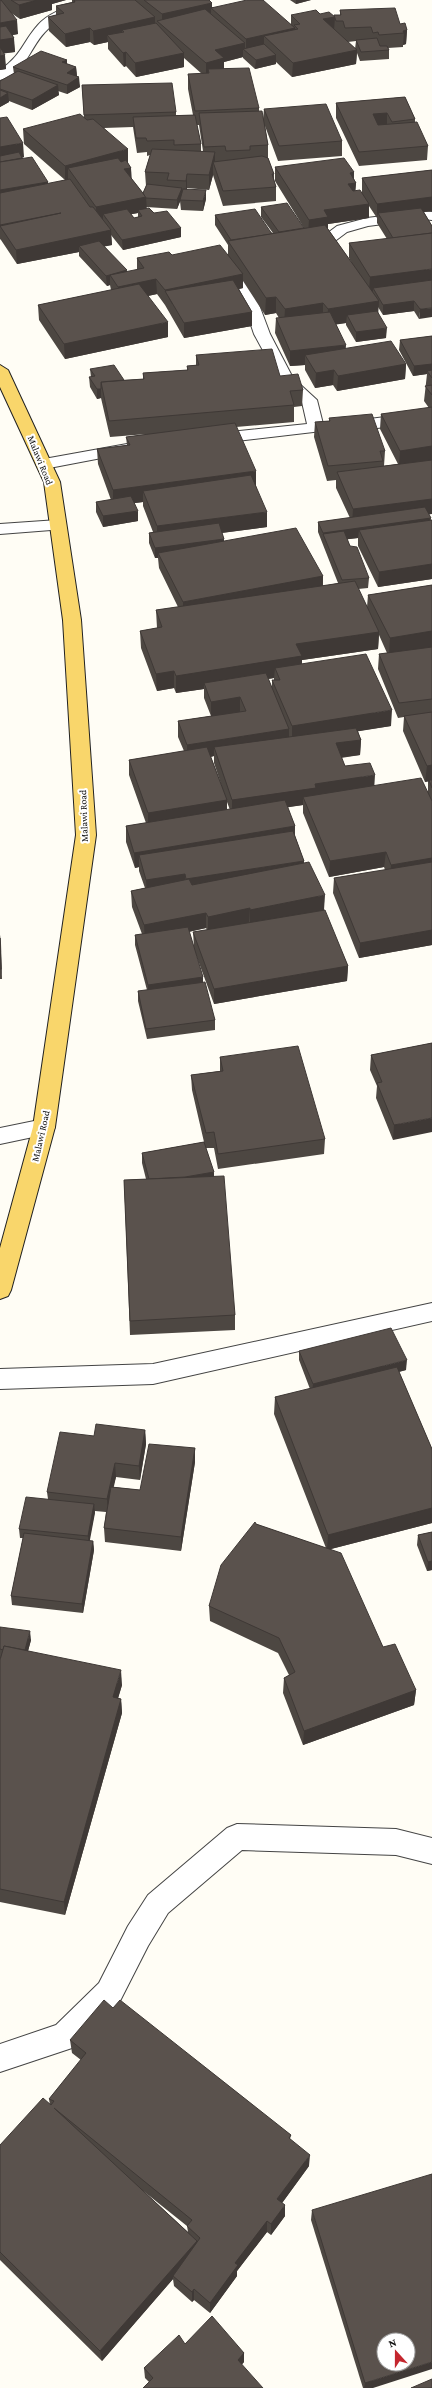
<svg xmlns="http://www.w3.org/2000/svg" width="432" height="2388" viewBox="0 0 432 2388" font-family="'Crimson Pro',serif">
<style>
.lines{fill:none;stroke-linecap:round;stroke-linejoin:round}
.minor-casing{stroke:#444;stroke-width:2}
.primary-casing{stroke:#222;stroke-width:2}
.minor{fill:#fff;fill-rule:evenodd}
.primary{fill:#f9d66b;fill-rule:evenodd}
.wall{fill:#4d4742;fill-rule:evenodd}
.shaded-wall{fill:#3f3936}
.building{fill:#5a524d;stroke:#3f3936;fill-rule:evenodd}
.labels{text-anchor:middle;stroke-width:4;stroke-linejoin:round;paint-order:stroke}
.street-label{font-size:10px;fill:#111;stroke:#fff}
</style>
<rect width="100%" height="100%" fill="#fffdf5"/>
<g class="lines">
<defs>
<g id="minor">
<path d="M88 0H106L104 3C85 10 64 15 48 29 30 45 27 73 0 80V70C22 55 22 43 38 25 50 11 72 6 88 0Z"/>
<path d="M422 211 432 212V220L422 219 368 226 347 232 335 241 303 247 296 243 298 240 325 235 337 226 367 218Z"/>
<path d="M226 256 231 257 252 286 270 334 293 378 317 400 324 428 322 431 211 444 205 442 203 439 205 436 211 434 307 424 302 402 279 380 254 334 238 286 219 260Z"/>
<path d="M432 411V421L346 432 340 430 338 427 340 424 346 422Z"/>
<path d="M127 444 133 446 135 449 133 452 44 469 38 467 36 464 38 461 44 459Z"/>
<path d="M58 520 64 521 66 525 64 529 0 534V524Z"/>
<path d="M44 1119 52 1121 55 1127 52 1133 0 1144V1128Z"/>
<path d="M432 1303V1321L153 1384 0 1389V1369L153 1364Z"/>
<path d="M237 1824 396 1829 432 1838V1864L396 1855 242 1850 168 1913 148 1946 119 2003 75 2047 0 2072V2044L56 2025 99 1983 128 1926 148 1895 227 1828Z"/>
</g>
<path id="primary" d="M0 365 8 370 60 482 81 620 96 835 55 1127 11 1290 8 1296 0 1299V1248L33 1127 76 835 63 620 44 482 0 387Z"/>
</defs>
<use href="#minor" class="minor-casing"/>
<use href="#primary" class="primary-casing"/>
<use href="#minor" class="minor"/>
<use href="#primary" class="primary"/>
</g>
<g class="wall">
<path d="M0 0H66L52 4V10L20 19 11 13 18 34 13 35 15 52 4 53 6 69 0 70Z"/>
<path d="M72 0H209L212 3V7L291 24V15L320 14 334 16V15H340V10L400 24 407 30 406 44 403 45V47L388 48 389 50V59L360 61 357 53 356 64 292 77 276 62V64L255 69 243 58V57L224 62V69L259 108V111L263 120 264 109 342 141V156L278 161 265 126 268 145V158L274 174V179L276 187V201L223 206 213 175 209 190 187 188V189L206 199 203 211 181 210 180 201 177 209 146 207V209L154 213 181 228V237L123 250 111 235 112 245 104 246 127 272 137 270V258L172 255H228V245L215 225V215L273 233 261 217V207L304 228 275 181V167L354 172V179L356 183 355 191 362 192V178L432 170V211L424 212 432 226 419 319 414 311 383 315 378 307V313L386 338 356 342 346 325V323L336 324 345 349 406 364 405 379 337 391 333 385 315 388 305 370V365L290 366 275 333 276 318H279L276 313 265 315 243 281V288L239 289 252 312V326L184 338 165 305 157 294 148 296 168 337 65 359 39 320 38 305 111 290 110 285 107 286 79 256V252L17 264 1 240 0 239V118L24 157 22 158 48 182V184L65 180 24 144 23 129 84 117 82 85 176 112V115H193L188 89V74H202L184 58V67L136 77 126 66 124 67 108 49V42L94 45 90 42 66 47 49 31 48 17 56 15V6L72 2ZM356 41 355 49 348 42ZM197 125H199L203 151H201V144ZM133 127 137 153 147 152V156L150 155 145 172 146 186 143 193 131 178V168L104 128ZM369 206 377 218V223L387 239 349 243V258L352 263 328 229V224L369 218ZM138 213V217L134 218 131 214Z"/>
<path d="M290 0H311L296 4Z"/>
<path d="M67 60V64L76 67 77 76 80 87 67 94 58 91 59 95 32 110 9 101V102L0 107V81L14 74 13 67Z"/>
<path d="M405 97 415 119V122L428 146 427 160 359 166 336 118V103Z"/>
<path d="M432 336V514H429L430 520H432V579L378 587 358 546V538L347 539 350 546 369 578 368 588 358 589 367 607 368 595 432 585V945L359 958 333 893 334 878 385 870 384 867 329 877 303 813V805L287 807 295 826V836L304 861V863L348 966 347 981 214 1004 195 952 203 983 215 1020V1030L147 1039 138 1001V991L147 990 135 945V935L142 934 132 907 131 891 145 888 139 871V867L135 868 126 842V826L146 823 129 775V760L184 751 178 737V721L211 716 204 698V689L176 693 174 688 157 691 141 648 140 631 157 628 156 610 178 607 159 568 158 558H155L149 543V533L153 532 143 506V502L134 503 138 521 103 527 96 512V502L111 500 98 464 97 449 127 445 126 437 147 434 110 437 101 398 97 399 90 387 89 377H91L90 369 124 380 143 379V373L187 370V366L196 365V355L280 376 303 390 302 406 294 407V422L236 427 256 486 267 527 222 533 224 541 323 576V586L338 583 318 532V522L350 518 336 488V480L327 481 314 437 315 422 329 421V418L385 451 384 466H383L398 464 380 429 381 414 429 408 424 401 427 374 413 376 399 350 400 340ZM379 635 387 653 379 654 378 669 398 718 404 717 403 731 425 782 428 781V792L374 786 345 766 341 758 360 755 361 740 358 731 391 726 302 664V660L378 649ZM274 678V680H272V688L268 679ZM214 756V763L222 787 211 757ZM227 802 230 810H227ZM206 928 207 930 193 932 194 947 189 932Z"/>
<path d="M0 935 2 979H0Z"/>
<path d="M432 1043 393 1140 376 1098 377 1086 370 1070 371 1055Z"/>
<path d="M220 1057 325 1139 324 1154 218 1169 214 1148H206L214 1176 235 1315V1330L130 1335 124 1180 146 1179 142 1163V1153L204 1142 192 1090 191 1075 220 1071Z"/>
<path d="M299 1351 406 1370 399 1372 432 1449V1523L331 1549 383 1647 416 1690 414 1705 303 1745 283 1693 284 1678 289 1675 278 1653 210 1621 209 1606 256 1524 326 1548 274 1414 275 1397 310 1389 299 1360Z"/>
<path d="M145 1430 146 1444 140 1480 116 1477 113 1487 140 1490 195 1448V1462L181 1551 105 1542 104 1528 106 1512 95 1511 89 1541H93L94 1550 83 1613 12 1605 11 1596 23 1538H20L19 1529 48 1499 47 1492 94 1436Z"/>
<path d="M432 1532V1570L427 1571 417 1545 418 1535Z"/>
<path d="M0 1627 31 1640 28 1651 122 1685 118 1698 121 1699 122 1713 65 1915 0 1902V1660L1 1658H0Z"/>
<path d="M113 2008 291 2135 290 2139 309 2166 282 2203 285 2216 271 2235 267 2232 237 2271V2276L210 2313 194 2300 192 2302 174 2286 173 2279 102 2361 0 2260V2145L50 2105 49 2099 81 2060 72 2053 70 2040ZM142 2190 187 2226 188 2232Z"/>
<path d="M312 2210 373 2388H363L311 2220Z"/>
<path d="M185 2344 244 2353V2362L242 2364 149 2382 145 2378 144 2368Z"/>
</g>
<g class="shaded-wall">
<path d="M37 0H66L52 4V10L20 19 19 5Z"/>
<path d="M296 0H311L296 4Z"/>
<path d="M212 3V9L211 8V17L162 25V14Z"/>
<path d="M155 17V31L124 32 122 30V39L107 35 108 42 94 45 93 31Z"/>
<path d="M335 17 334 30 323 19Z"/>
<path d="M17 20 18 34 0 37V23Z"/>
<path d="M90 28V42L66 47 65 34Z"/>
<path d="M295 28V42L264 36V49L246 52V39Z"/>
<path d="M407 30 406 44 403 45 404 33 403 31Z"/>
<path d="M14 38 15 52 0 54V40Z"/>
<path d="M245 43V50L243 49V57L224 62V72L208 69V76L206 77V63L215 50Z"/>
<path d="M357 50 356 64 292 77 293 63Z"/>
<path d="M126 52V66L124 67 123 53Z"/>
<path d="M184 53V67L136 77 135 63Z"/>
<path d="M5 55 6 69 0 70V56Z"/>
<path d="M276 55V64L255 69 256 60Z"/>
<path d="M67 60V69L62 62Z"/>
<path d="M76 67 77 77 67 73Z"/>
<path d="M79 77 80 87 67 94V85Z"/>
<path d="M58 85 59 95 32 110V100Z"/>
<path d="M8 93 9 102 0 107V98Z"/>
<path d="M387 113V127L373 129V114Z"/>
<path d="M23 143 24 157 0 161V147Z"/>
<path d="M128 149V163L68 168V180L65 181V166Z"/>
<path d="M215 152V167L213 162V175L209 190V175Z"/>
<path d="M131 168 132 182 124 169Z"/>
<path d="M354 172 353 183H356L355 197 348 184 350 173Z"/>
<path d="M187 174V188L186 196V181Z"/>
<path d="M48 182V196L0 204V190Z"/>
<path d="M182 188V197L177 209V200Z"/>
<path d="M206 190V199L203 211V201Z"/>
<path d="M146 197 147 211 138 210V213L106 219 103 214V220L97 221 96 207Z"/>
<path d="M432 197V211L380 218 378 213 377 218V204Z"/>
<path d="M369 204V218L328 224V232L308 234 309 220 324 210Z"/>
<path d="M61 213 0 226V225Z"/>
<path d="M181 228V237L123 250 122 240Z"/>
<path d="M111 230 112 245 83 251 79 246V252L17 264 16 250Z"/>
<path d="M432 269V284L373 288V292H369L370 277Z"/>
<path d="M127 270V280L110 275V285L107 286 106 276Z"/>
<path d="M243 274V288L172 304 165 291V290Z"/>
<path d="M156 279 157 294 119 302 118 287Z"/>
<path d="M276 297V313L265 315 266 298Z"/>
<path d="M379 301 378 317 347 315 346 323 327 326 328 309Z"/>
<path d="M414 301V311L383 315V305Z"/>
<path d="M323 303V319L284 326 285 309Z"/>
<path d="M432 308V317L419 319 420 309Z"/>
<path d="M252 312V326L184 338V323Z"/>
<path d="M168 322V337L65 359 64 344Z"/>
<path d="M387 328 386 338 356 342V332Z"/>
<path d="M346 345 345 360 305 355V365L290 366V351Z"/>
<path d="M406 364 405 379 337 391 338 376Z"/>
<path d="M432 364V373L427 371V374L413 376 414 366Z"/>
<path d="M334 370 333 385 315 388 316 373Z"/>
<path d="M97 389H101V398L97 399Z"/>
<path d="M432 446V461L399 466 400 451Z"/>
<path d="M256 471V486L143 491V502L113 506V490Z"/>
<path d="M432 499V514L352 524 353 509Z"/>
<path d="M138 511V521L103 527V516Z"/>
<path d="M267 512V527L157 541V526Z"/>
<path d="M431 518 430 528 359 530 358 538 326 542 323 534V533Z"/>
<path d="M224 539V549L158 553V558H155V548Z"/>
<path d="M432 564V579L378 587 379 572Z"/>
<path d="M323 576 322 592 183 618V602Z"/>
<path d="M432 631V648L389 655 390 638Z"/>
<path d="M379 632 378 649 302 660 301 674 275 668 274 678 206 688 204 683V689L176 693V676L296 644Z"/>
<path d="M174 671V688L157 691 156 674Z"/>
<path d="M240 697V712L211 717V702Z"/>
<path d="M392 710 391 726 292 742V726Z"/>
<path d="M289 729V744L214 747V756L187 761V745Z"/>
<path d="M361 740 360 755 335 758 336 743Z"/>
<path d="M432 765V781L425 782 427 766Z"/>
<path d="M375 775 374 791 303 797V805L232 816V800L315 784Z"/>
<path d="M227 800V816L148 829V813Z"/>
<path d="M295 826 294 841 139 855V867L135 868 134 853Z"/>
<path d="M386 852 384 867 329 877 330 861Z"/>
<path d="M432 858V873L390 881 391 865Z"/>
<path d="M304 861 303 876 187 894 186 879Z"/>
<path d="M185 874V890L147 895 146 880Z"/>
<path d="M325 895 324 910 250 926V910Z"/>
<path d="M250 908 249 924 208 932V917Z"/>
<path d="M206 913V928L145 941 144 925Z"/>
<path d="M432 930V945L359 958 360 943Z"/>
<path d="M0 935 1 943 2 979 1 969Z"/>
<path d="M348 966 347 981 214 1004V989Z"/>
<path d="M203 977V987L148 995V985Z"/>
<path d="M432 1118V1132L393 1140 394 1125Z"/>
<path d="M214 1172V1182L150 1184Z"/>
<path d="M407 1360 406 1370 312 1393 313 1384Z"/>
<path d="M145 1430 146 1444 140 1480 139 1466Z"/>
<path d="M195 1448V1462L181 1551V1537Z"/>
<path d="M115 1463 116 1477 108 1513 107 1499Z"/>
<path d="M94 1504 95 1513 89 1545 88 1536Z"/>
<path d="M432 1508V1523L327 1550 328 1535Z"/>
<path d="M93 1541 94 1550 83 1613 82 1604Z"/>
<path d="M432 1561V1570L427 1571 428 1562Z"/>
<path d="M30 1631 31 1640 25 1662 24 1654Z"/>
<path d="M121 1670 122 1685 114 1712 113 1697Z"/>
<path d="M416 1690 414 1705 303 1745 304 1731Z"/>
<path d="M121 1699 122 1713 65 1915 64 1902Z"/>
<path d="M310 2155 309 2166 277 2210V2199Z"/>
<path d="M285 2205V2216L271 2235V2224Z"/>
<path d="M267 2221V2232L237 2271V2276L210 2313V2303L235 2263Z"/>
<path d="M197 2241V2251L173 2276V2279L102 2361 100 2351Z"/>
<path d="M194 2289V2300L192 2302V2292Z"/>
<path d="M244 2353V2362L238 2369V2360Z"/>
<path d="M432 2362V2369L373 2388H364L365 2383Z"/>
</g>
<g class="building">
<path d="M0 0H1L17 20 0 23Z"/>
<path d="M11 0H37L19 5Z"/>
<path d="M74 0H135L155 17 93 31 90 28 65 34 48 17 64 13 56 6 75 2Z"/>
<path d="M144 0H209L212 3 162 14Z"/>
<path d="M247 0H263L295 28 246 39 211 8Z"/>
<path d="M395 8 400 24 405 23 407 30 403 31 404 33 379 35 378 32 373 33 371 27 345 28 343 21H336L334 15H341L340 10Z"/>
<path d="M205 9 245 43 215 50 224 58 206 63 157 21Z"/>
<path d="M316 10 320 14 329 12 335 17 323 19 357 50 293 63 264 36 298 29 294 25 300 24 291 15Z"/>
<path d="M156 23 184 53 135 63 126 52 123 53 107 35 124 32 122 30Z"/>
<path d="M6 26 14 38 0 40V27Z"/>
<path d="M377 38 380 46H387L389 50 361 52 356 40Z"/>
<path d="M264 44 276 55 256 60 243 49Z"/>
<path d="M0 47 5 55 0 56Z"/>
<path d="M41 51 67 60 62 62 76 67 67 73 79 77 67 85 13 67Z"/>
<path d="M249 68 259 108 195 111 188 74 209 73 208 69Z"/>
<path d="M18 71 58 85 32 100 0 89V81Z"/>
<path d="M172 83 176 112 84 115 82 85Z"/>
<path d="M0 90 8 93 0 98Z"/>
<path d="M405 97 415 119 392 122 387 113 373 114 378 125 417 122 428 146 359 152 336 103Z"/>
<path d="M326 104 342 141 279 146 264 109Z"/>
<path d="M262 111 268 145 250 146V150L226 151 225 146 204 147 199 113Z"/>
<path d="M80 114 87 120 93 119 128 149 65 166 23 129Z"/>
<path d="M195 115 201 144 174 145V140L147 141 146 138H136L133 117Z"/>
<path d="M7 117 23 143 0 147V118Z"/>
<path d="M152 149 215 152 209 175 187 174 186 181 167 180 169 173 145 172Z"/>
<path d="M19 152 22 158 0 162V156Z"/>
<path d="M262 156 268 158 274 174H272L276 187 223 191 213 162Z"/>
<path d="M32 157 48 182 0 190V162Z"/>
<path d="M118 158 121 162 126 160 131 168 124 169 146 197 96 207 68 168Z"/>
<path d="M344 158 354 172 350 173 356 183 348 184 353 191 360 190 369 204 324 210 328 217 309 220 275 167Z"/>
<path d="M432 170V197L377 204 362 178Z"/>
<path d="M70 179 90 207H93L111 230 16 250 0 226 61 213 0 225V193Z"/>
<path d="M147 184 182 188 177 200 146 198 143 193Z"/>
<path d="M183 189 206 190 203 201 180 200Z"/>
<path d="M287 203 304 228 279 232 261 207Z"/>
<path d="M149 208 154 213 167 211 181 228 122 240 103 214 127 209 134 218 142 216 138 210Z"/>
<path d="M421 208 432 226V233L393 238 378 213Z"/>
<path d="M255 209 272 234 231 240 215 215Z"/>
<path d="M325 225 379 301 328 309 323 303 285 309 276 297 266 298 228 241Z"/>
<path d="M432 233V269L370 277 349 243Z"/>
<path d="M99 241 127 270 106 276 79 246Z"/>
<path d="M220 245 243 274 165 290 156 279 118 287 110 275 144 268 137 258 169 252 172 255Z"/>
<path d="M233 280 252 312 184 323 165 291Z"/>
<path d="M432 280V308L420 309 414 301 383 305 373 288Z"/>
<path d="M139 284 168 322 64 344 38 305Z"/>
<path d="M377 311 387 328 356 332 347 315Z"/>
<path d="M330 312 346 345 290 351 276 318Z"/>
<path d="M432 336V364L414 366 400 340Z"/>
<path d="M391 341 406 364 338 376 334 370 316 373 305 355Z"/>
<path d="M272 349 280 376 298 374 303 390 290 391 294 405 109 421 101 382 144 379 143 373 188 370 187 366 199 365 196 355Z"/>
<path d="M114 365 124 380 101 382V389H97L89 377 95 376 90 369Z"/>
<path d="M432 370V378L427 371Z"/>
<path d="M432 385V395L425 386Z"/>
<path d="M432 407V446L400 451 381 414Z"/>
<path d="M372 414 385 451H380L383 461 328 466 315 422 330 421 329 418Z"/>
<path d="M235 423 256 471 113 490 97 449 130 445 126 437Z"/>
<path d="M432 460V499L353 509 337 472Z"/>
<path d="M251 475 267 512 157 526 143 491Z"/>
<path d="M131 496 138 511 103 516 96 502Z"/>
<path d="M425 507 431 518 323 533 318 522Z"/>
<path d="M432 520V564L379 572 359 530Z"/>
<path d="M219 523 224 539 155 548 149 533Z"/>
<path d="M296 528 323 576 183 602 158 553Z"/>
<path d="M344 531 350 546 357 547 369 578 342 580 323 534Z"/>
<path d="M355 581 379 632 296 644 302 656 176 676 174 671 156 674 140 631 162 627 156 610Z"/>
<path d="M432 585V631L390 638 368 595Z"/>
<path d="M432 647V699L399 703 379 654Z"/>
<path d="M366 654 392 710 292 726 272 680H280L275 668Z"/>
<path d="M266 673 289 729 187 745 178 721 246 711 240 697 211 702 204 683Z"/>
<path d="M432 712V765L427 766 404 716Z"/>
<path d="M356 728 361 740 336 743 345 766 370 763 375 775 315 784 316 788 232 800 214 747Z"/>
<path d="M207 747 227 800 148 813 129 760Z"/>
<path d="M421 778 432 801V858L391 865 386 852 330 861 303 797Z"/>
<path d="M429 780H432V788Z"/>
<path d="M285 800 295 826 134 853 126 826Z"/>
<path d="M293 831 304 861 186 879 185 874 146 880 139 855Z"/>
<path d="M309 862 325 895 250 910V908L208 917 206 913 144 925 131 891 189 879 192 885Z"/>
<path d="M432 862V930L360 943 334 878Z"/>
<path d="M325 910 348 966 214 989 193 932Z"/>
<path d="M188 927 203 977 148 985 135 935Z"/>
<path d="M0 938 1 969H0Z"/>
<path d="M205 982 215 1020 146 1029 138 991Z"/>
<path d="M432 1043V1118L394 1125 377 1083 382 1082 371 1055Z"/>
<path d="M298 1046 325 1139 218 1154 214 1132 206 1133 191 1075 223 1071 220 1057Z"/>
<path d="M204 1142 214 1172 185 1177 149 1179 142 1153Z"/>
<path d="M224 1176 235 1315 130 1321 124 1180Z"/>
<path d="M391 1328 407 1360 313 1384 299 1351Z"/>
<path d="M397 1367 432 1449V1508L328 1535 275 1397Z"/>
<path d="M96 1424 145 1430 139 1466 115 1463 107 1499 47 1492 60 1432 94 1436Z"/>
<path d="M149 1444 195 1448 181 1537 104 1528 111 1487 140 1490Z"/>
<path d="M26 1497 94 1504 88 1536 19 1529Z"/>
<path d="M255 1522 256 1524 341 1553 383 1647 395 1644 416 1690 304 1731 284 1678 295 1672 279 1638 209 1606 221 1565Z"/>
<path d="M432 1532V1561L428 1562 418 1535Z"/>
<path d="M24 1533 93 1541 82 1604 11 1596Z"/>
<path d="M0 1627 30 1631 25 1650 4 1646 3 1650 0 1649Z"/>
<path d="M4 1646 121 1670 113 1697 121 1699 64 1902 0 1889V1660Z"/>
<path d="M104 2000 113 2008 120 2000 291 2135 289 2138 310 2155 277 2199 285 2205 271 2224 267 2221 235 2263 238 2265 210 2303 194 2289 192 2292 173 2276 200 2238 187 2226 192 2220 54 2108 197 2241 100 2351 0 2252V2145L43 2098 51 2105 54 2101 49 2099 86 2053 70 2040Z"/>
<path d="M432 2174V2362L365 2383 312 2210ZM384 2340H408V2364H384Z"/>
<path d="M212 2316 244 2353 238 2360 263 2388H143L153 2378 144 2368 179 2335 185 2344Z"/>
<path d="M432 2379V2388H411Z"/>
</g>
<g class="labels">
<g class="street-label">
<text transform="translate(41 460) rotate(68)" y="4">Malawi Road</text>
<text transform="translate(83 816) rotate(-92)" y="4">Malawi Road</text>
<text transform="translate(40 1136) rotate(-77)" y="4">Malawi Road</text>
</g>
</g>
<g transform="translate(396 2352) rotate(339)"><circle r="19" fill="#ffffff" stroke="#a0a0a0"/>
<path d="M0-3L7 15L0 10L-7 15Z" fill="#c4262e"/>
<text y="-6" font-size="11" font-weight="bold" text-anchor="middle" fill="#111111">N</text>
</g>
</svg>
